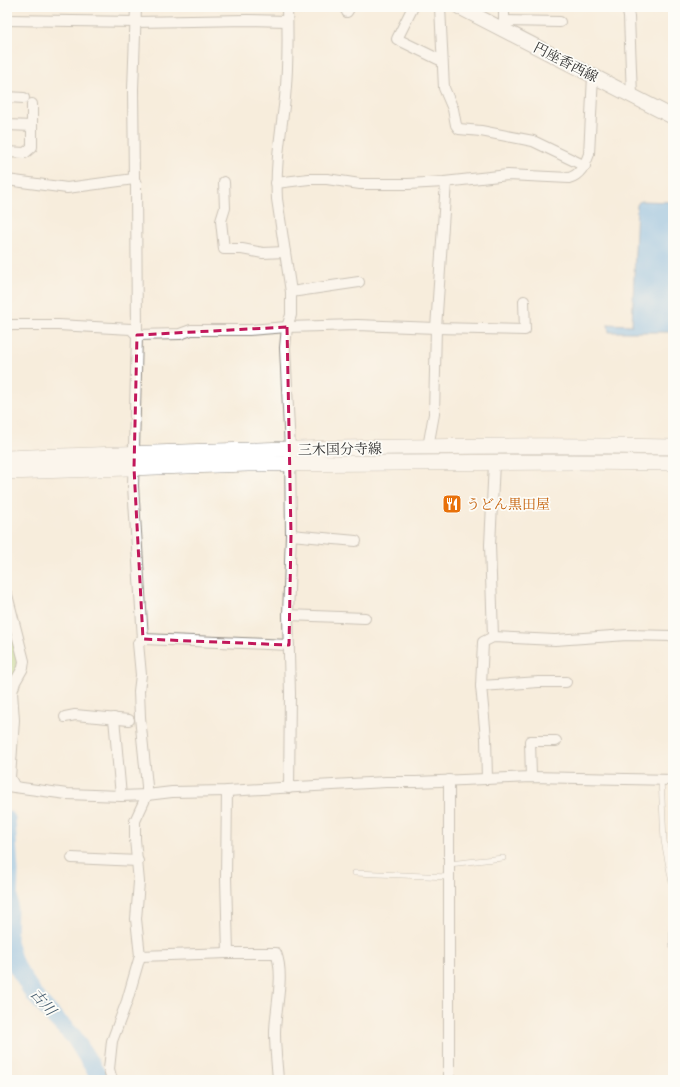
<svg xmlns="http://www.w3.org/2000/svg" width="680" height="1087" viewBox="0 0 680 1087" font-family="'IM FELL Double Pica','Noto Serif JP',serif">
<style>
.green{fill:#add47f;stroke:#6c8055}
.water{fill:#78baee;stroke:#52728c}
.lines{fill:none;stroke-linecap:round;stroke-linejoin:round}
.river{stroke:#78baee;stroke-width:17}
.service-casing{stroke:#918c84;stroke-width:6}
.minor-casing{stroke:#918c84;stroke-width:12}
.secondary-casing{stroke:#918c84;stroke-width:16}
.primary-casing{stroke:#918c84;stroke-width:16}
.service{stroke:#fff;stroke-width:5}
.minor{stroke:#fff;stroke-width:10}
.secondary{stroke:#fff;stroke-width:14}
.primary{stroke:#fff;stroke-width:15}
.marked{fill:none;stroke:#c2185b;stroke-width:3;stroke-dasharray:8 5;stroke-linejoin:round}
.labels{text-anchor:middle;stroke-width:3.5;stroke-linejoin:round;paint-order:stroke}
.street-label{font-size:14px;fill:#2b2b2b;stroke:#fdfcf7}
.food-label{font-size:14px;fill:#c56008;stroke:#fdfcf7;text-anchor:start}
.water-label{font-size:15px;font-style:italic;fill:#465d6f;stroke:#fdfcf7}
</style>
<rect width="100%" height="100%" fill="#fdfcf7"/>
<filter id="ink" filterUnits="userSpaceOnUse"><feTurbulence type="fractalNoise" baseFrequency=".025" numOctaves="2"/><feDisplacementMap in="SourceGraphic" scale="8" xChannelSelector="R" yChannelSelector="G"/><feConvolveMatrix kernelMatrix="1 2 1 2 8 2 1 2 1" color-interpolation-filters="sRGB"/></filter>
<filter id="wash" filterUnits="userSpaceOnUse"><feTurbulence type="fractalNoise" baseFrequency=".012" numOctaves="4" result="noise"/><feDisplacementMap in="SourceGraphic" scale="16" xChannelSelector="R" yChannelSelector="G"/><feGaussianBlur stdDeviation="0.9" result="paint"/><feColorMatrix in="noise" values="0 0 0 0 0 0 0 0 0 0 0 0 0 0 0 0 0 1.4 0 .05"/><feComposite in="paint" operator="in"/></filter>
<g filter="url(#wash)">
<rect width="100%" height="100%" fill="#f7eddc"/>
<path class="green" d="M11 641 17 642 21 661 7 747V662Z"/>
<path class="water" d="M642 201 673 202V332H609L608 324 632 325 637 205 639 202Z"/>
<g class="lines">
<g class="river">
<path d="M7 626V630"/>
<path d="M7 819 10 872 8 942 14 962 34 995 54 1017 74 1037 101 1080"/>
</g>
</g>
</g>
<g filter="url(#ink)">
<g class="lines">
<defs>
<g id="service">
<path d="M661 779 664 841 673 888"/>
<path d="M449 864 503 858"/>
<path d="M355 873 449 877"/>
<path d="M672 946 673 908"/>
</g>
<g id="minor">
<path d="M136 7 133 89 134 179 136 184 137 335 133 486 143 639 289 645"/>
<path d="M287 7C288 37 288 68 285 98 281 132 275 165 277 199L291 292V315L287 327 285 348 290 449 291 535 288 615 290 694 289 788"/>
<path d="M413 7 397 39 438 59"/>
<path d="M440 7 444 88 453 109 456 125 459 129 481 131 533 141 585 166"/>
<path d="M627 7 629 17 632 96"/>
<path d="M347 12 350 7"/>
<path d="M7 20 136 22 247 20 287 21"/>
<path d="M504 21 560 22"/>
<path d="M504 26V7"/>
<path d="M7 97 24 98"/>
<path d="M7 125 32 126"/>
<path d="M7 152 25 153 32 147V104"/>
<path d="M7 180 67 188 134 179"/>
<path d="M224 182 225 208 221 221 224 249H242L263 253 285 252"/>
<path d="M276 183 309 179H327L360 184H408L444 182 508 175 569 178C580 175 585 165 589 154L593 76"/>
<path d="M291 292 359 282"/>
<path d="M7 325H58L131 329 137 335 180 334 191 330H249L287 327 357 325 436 328 525 330 524 301"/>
<path d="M428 447 434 414 436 328 446 182"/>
<path d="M291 535 356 541"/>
<path d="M7 595 24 661 23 668 15 682 12 692 14 720 10 778 15 787"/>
<path d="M288 615 365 618"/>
<path d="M493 637 490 545 494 463"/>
<path d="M481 686 539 682H566"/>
<path d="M65 717 75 715 129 720"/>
<path d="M114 718 121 796"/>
<path d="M531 777 530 741H556"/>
<path d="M487 779 486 738 481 686 483 642 493 637 555 640 627 635 673 636"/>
<path d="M7 786 67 794 121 796 147 795 172 792 227 791 386 782H416L531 777 673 780"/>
<path d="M227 791 226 877 228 953"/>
<path d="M72 858 138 861"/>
<path d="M140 956 228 953H276C285 976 275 1009 275 1033 275 1049 277 1065 278 1080"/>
<path d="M112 1080 109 1069 112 1041 127 1001 140 956 136 919 139 882 135 839V821L147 795V786L140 717 139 691 141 675 138 643 143 639"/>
<path d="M449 1080V780"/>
</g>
<path id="secondary" d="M459 7 673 117"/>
<g id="primary">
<path d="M7 458C229 450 451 443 673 447"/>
<path d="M7 472 248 464 573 462 673 463"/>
</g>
</defs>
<use href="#service" class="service-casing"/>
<use href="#minor" class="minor-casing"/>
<use href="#secondary" class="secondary-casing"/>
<use href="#primary" class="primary-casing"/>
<use href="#service" class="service"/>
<use href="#minor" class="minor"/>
<use href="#secondary" class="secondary"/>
<use href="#primary" class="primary"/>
</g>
</g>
<path d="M0 0H680V1087H0ZM287 327 291 535 289 645 143 639 134 468 137 335Z" fill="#f7eddc" fill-opacity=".55" fill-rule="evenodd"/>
<path class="marked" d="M287 327 291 535 289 645 143 639 134 468 137 335Z"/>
<defs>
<symbol id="restaurant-square" viewBox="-11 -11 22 22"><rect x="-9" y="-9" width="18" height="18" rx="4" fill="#e8710a" stroke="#fdfcf7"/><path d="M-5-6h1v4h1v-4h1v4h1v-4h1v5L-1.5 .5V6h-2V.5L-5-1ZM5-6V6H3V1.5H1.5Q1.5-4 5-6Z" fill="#fff"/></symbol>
</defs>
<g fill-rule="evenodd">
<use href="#restaurant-square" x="441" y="493" width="22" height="22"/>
</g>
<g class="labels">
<g class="street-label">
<text transform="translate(566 62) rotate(27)" y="5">円座香西線</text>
<text transform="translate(340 449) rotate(-1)" y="5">三木国分寺線</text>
</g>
<g class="food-label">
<text x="466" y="509">うどん黒田屋</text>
</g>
<g class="water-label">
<text transform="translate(43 1002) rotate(49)" y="5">古川</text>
</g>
</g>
<rect width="680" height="1087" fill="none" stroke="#fdfcf7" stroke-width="24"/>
</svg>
